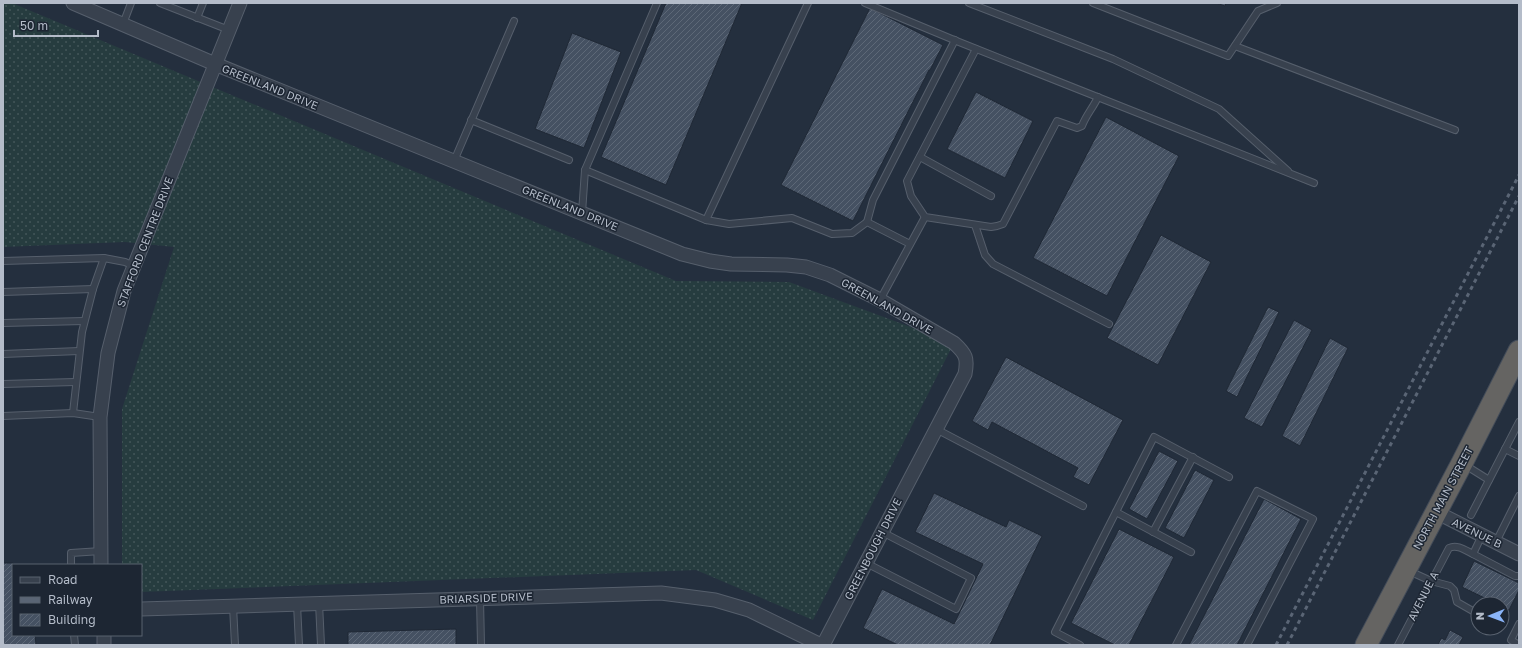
<svg xmlns="http://www.w3.org/2000/svg" width="1522" height="648" viewBox="0 0 1522 648" font-family="'Golos Text',sans-serif">
<style>
.grass{fill:url(#grass-dots)}
.building{fill:url(#building-hatch);stroke:#1f2835}
.lines{fill:none;stroke-linecap:round;stroke-linejoin:round}
.service-casing{stroke:#565f6c;stroke-width:8}
.minor-casing{stroke:#565f6c;stroke-width:15}
.trunk-casing{stroke:#434c59;stroke-width:23}
.service{stroke:#38414e;stroke-width:6}
.minor{stroke:#38414e;stroke-width:13}
.trunk{stroke:#656462;stroke-width:21}
.rail{stroke:#5a6575;stroke-width:3;stroke-dasharray:4 4;stroke-linecap:butt}
.labels{text-anchor:middle;stroke-width:3;stroke-linejoin:round;paint-order:stroke}
.street-label{font-size:11px;fill:#b4bcc9;stroke:#1d2633}
</style>
<defs>
<pattern id="grass-dots" width="8" height="8" patternUnits="userSpaceOnUse"><rect width="8" height="8" fill="#263c3f"/><path d="M2 2h.1M6 6h.1" fill="none" stroke="#435659" stroke-width="1.8" stroke-linecap="round"/></pattern>
<pattern id="building-hatch" width="6" height="6" patternUnits="userSpaceOnUse"><rect width="6" height="6" fill="#455162"/><path d="M-1 1l2-2M0 6l6-6M5 7l2-2" fill="none" stroke="#5d6877"/></pattern>
</defs>
<rect width="100%" height="100%" fill="#242f3e"/>
<path class="grass" d="M3 3H12L676 281 789 282 954 343 813 620 696 570 141 592V565H122V409L174 247 125 242 3 247Z"/>
<g class="building">
<path d="M666 3H742L666 185 601 157Z"/>
<path d="M1216 3H1226L1225 6Z"/>
<path d="M870 8 943 45 930 70H929L853 221 781 185Z"/>
<path d="M572 33 621 52 584 148 535 129Z"/>
<path d="M976 92 1033 121 1005 178 947 149Z"/>
<path d="M1106 117 1179 156 1107 296 1033 258Z"/>
<path d="M1161 235 1211 262 1158 365 1107 338Z"/>
<path d="M1268 307 1279 312 1237 397 1226 391Z"/>
<path d="M1294 320 1312 330 1262 427 1244 418Z"/>
<path d="M1330 338 1348 348 1300 446 1282 436Z"/>
<path d="M1006 357 1123 420 1089 485 1073 477 1078 468 992 422 988 430 972 421Z"/>
<path d="M1159 451 1178 461 1147 519 1129 509Z"/>
<path d="M1195 470 1214 480 1184 538 1165 528Z"/>
<path d="M934 493 1006 527 1009 520 1042 536 990 645H898L863 628 882 589 954 624 983 564 915 532Z"/>
<path d="M1264 499 1301 519 1237 645H1189Z"/>
<path d="M1119 529 1174 557 1129 645H1115L1071 623Z"/>
<path d="M1474 561 1519 583V590L1509 610 1502 606V604H1497L1462 587Z"/>
<path d="M3 563H13V635H35L36 645H3Z"/>
<path d="M456 629V645H348V632Z"/>
<path d="M1450 630 1463 637 1459 645H1438L1441 638 1445 640Z"/>
</g>
<g class="lines">
<defs>
<g id="service">
<path d="M160 3 229 30"/>
<path d="M865 3 959 42 1314 183"/>
<path d="M969 3 1113 59 1219 109 1288 171"/>
<path d="M1093 3 1228 56 1258 11 1277 3"/>
<path d="M197 18 203 3"/>
<path d="M123 24 131 3"/>
<path d="M1235 46 1455 130"/>
<path d="M976 49 907 181 911 196 925 217 991 227 997 226 1003 224 1057 121 1077 128 1082 126C1086 115 1093 108 1098 97"/>
<path d="M471 120 569 160"/>
<path d="M920 157 991 196"/>
<path d="M454 161 514 21"/>
<path d="M585 170 706 220 729 224 792 218 832 234 852 233 867 222 910 244"/>
<path d="M582 213 585 170 657 3"/>
<path d="M706 220 808 3"/>
<path d="M867 222 873 200 955 40"/>
<path d="M975 225 985 255 993 264 1109 324"/>
<path d="M3 261 104 258 125 262 134 266"/>
<path d="M3 292 93 289"/>
<path d="M880 300 925 217"/>
<path d="M3 323 84 321"/>
<path d="M3 354 79 351"/>
<path d="M3 384 75 382"/>
<path d="M73 413 82 332 93 289 104 258"/>
<path d="M3 416 73 413 100 417"/>
<path d="M936 429 1083 506"/>
<path d="M1505 449 1519 456"/>
<path d="M1465 465 1489 480"/>
<path d="M1116 512 1191 552"/>
<path d="M1471 515 1519 422"/>
<path d="M1153 532 1193 457"/>
<path d="M1496 542 1519 496"/>
<path d="M1473 554 1515 576H1519"/>
<path d="M866 563 956 609 971 578 882 532"/>
<path d="M71 565V553L101 551"/>
<path d="M1409 571 1431 581 1450 586 1454 590 1457 602 1478 614"/>
<path d="M480 599 481 645"/>
<path d="M319 603 321 645"/>
<path d="M297 604 299 645"/>
<path d="M233 606 235 645"/>
<path d="M1519 624 1511 640 1519 645"/>
<path d="M74 635 75 645"/>
<path d="M1080 645 1055 632 1154 437 1229 477"/>
<path d="M1176 645 1257 491 1313 519 1247 645"/>
<path d="M1398 645 1449 548C1457 544 1465 550 1473 554L1482 535"/>
</g>
<g id="minor">
<path d="M73 3 215 64 682 254 710 261 731 264 787 265 806 267 830 275 880 300 954 343C966 354 968 358 965 374L823 645"/>
<path d="M1436 512 1519 554"/>
<path d="M101 565 100 417 108 353 124 291 240 3"/>
<path d="M141 609 661 593 715 600 749 610 821 645"/>
<path d="M104 635V645"/>
</g>
<path id="trunk" d="M1366 645 1462 463 1519 351"/>
</defs>
<use href="#service" class="service-casing"/>
<use href="#minor" class="minor-casing"/>
<use href="#trunk" class="trunk-casing"/>
<use href="#service" class="service"/>
<use href="#minor" class="minor"/>
<use href="#trunk" class="trunk"/>
<g class="rail">
<path d="M1276 645 1519 175"/>
<path d="M1287 645 1519 196"/>
</g>
</g>
<g class="labels">
<g class="street-label">
<text transform="translate(270 87) rotate(22)" y="4">GREENLAND DRIVE</text>
<text transform="translate(570 208) rotate(22)" y="4">GREENLAND DRIVE</text>
<text transform="translate(145 242) rotate(-69)" y="4">STAFFORD CENTRE DRIVE</text>
<text transform="translate(887 306) rotate(29)" y="4">GREENLAND DRIVE</text>
<text transform="translate(1443 498) rotate(-62)" y="4">NORTH MAIN STREET</text>
<text transform="translate(1477 533) rotate(26)" y="4">AVENUE B</text>
<text transform="translate(873 549) rotate(-63)" y="4">GREENBOUGH DRIVE</text>
<text transform="translate(1423 596) rotate(-63)" y="4">AVENUE A</text>
<text transform="translate(486 598) rotate(-2)" y="4">BRIARSIDE DRIVE</text>
</g>
</g>
<rect width="1522" height="648" fill="none" stroke="#b4bcc9" stroke-width="8"/>
<rect x="12" y="564" width="130" height="72" fill="#1d2633" stroke="#59626f"/>
<rect x="20" y="577" width="20" height="6" fill="#38414e" stroke="#59626f"/>
<text x="48" y="584" font-size="12" fill="#b4bcc9">Road</text>
<rect x="20" y="597" width="20" height="6" fill="#5a6575" stroke="#59626f"/>
<text x="48" y="604" font-size="12" fill="#b4bcc9">Railway</text>
<rect x="20" y="614" width="20" height="12" fill="url(#building-hatch)" stroke="#59626f"/>
<text x="48" y="624" font-size="12" fill="#b4bcc9">Building</text>
<g transform="translate(1490 616) rotate(269)"><circle r="19" fill="#1d2633" stroke="#59626f"/>
<path d="M0-3L7 15L0 10L-7 15Z" fill="#8ab4f8"/>
<text y="-6" font-size="11" font-weight="bold" text-anchor="middle" fill="#b4bcc9">N</text>
</g>
<path d="M14 30v6h84v-6" fill="none" stroke="#b4bcc9" stroke-width="2"/>
<text x="20" y="30" font-size="12" fill="#b4bcc9" stroke="#1d2633" stroke-width="3" paint-order="stroke">50 m</text>
</svg>
